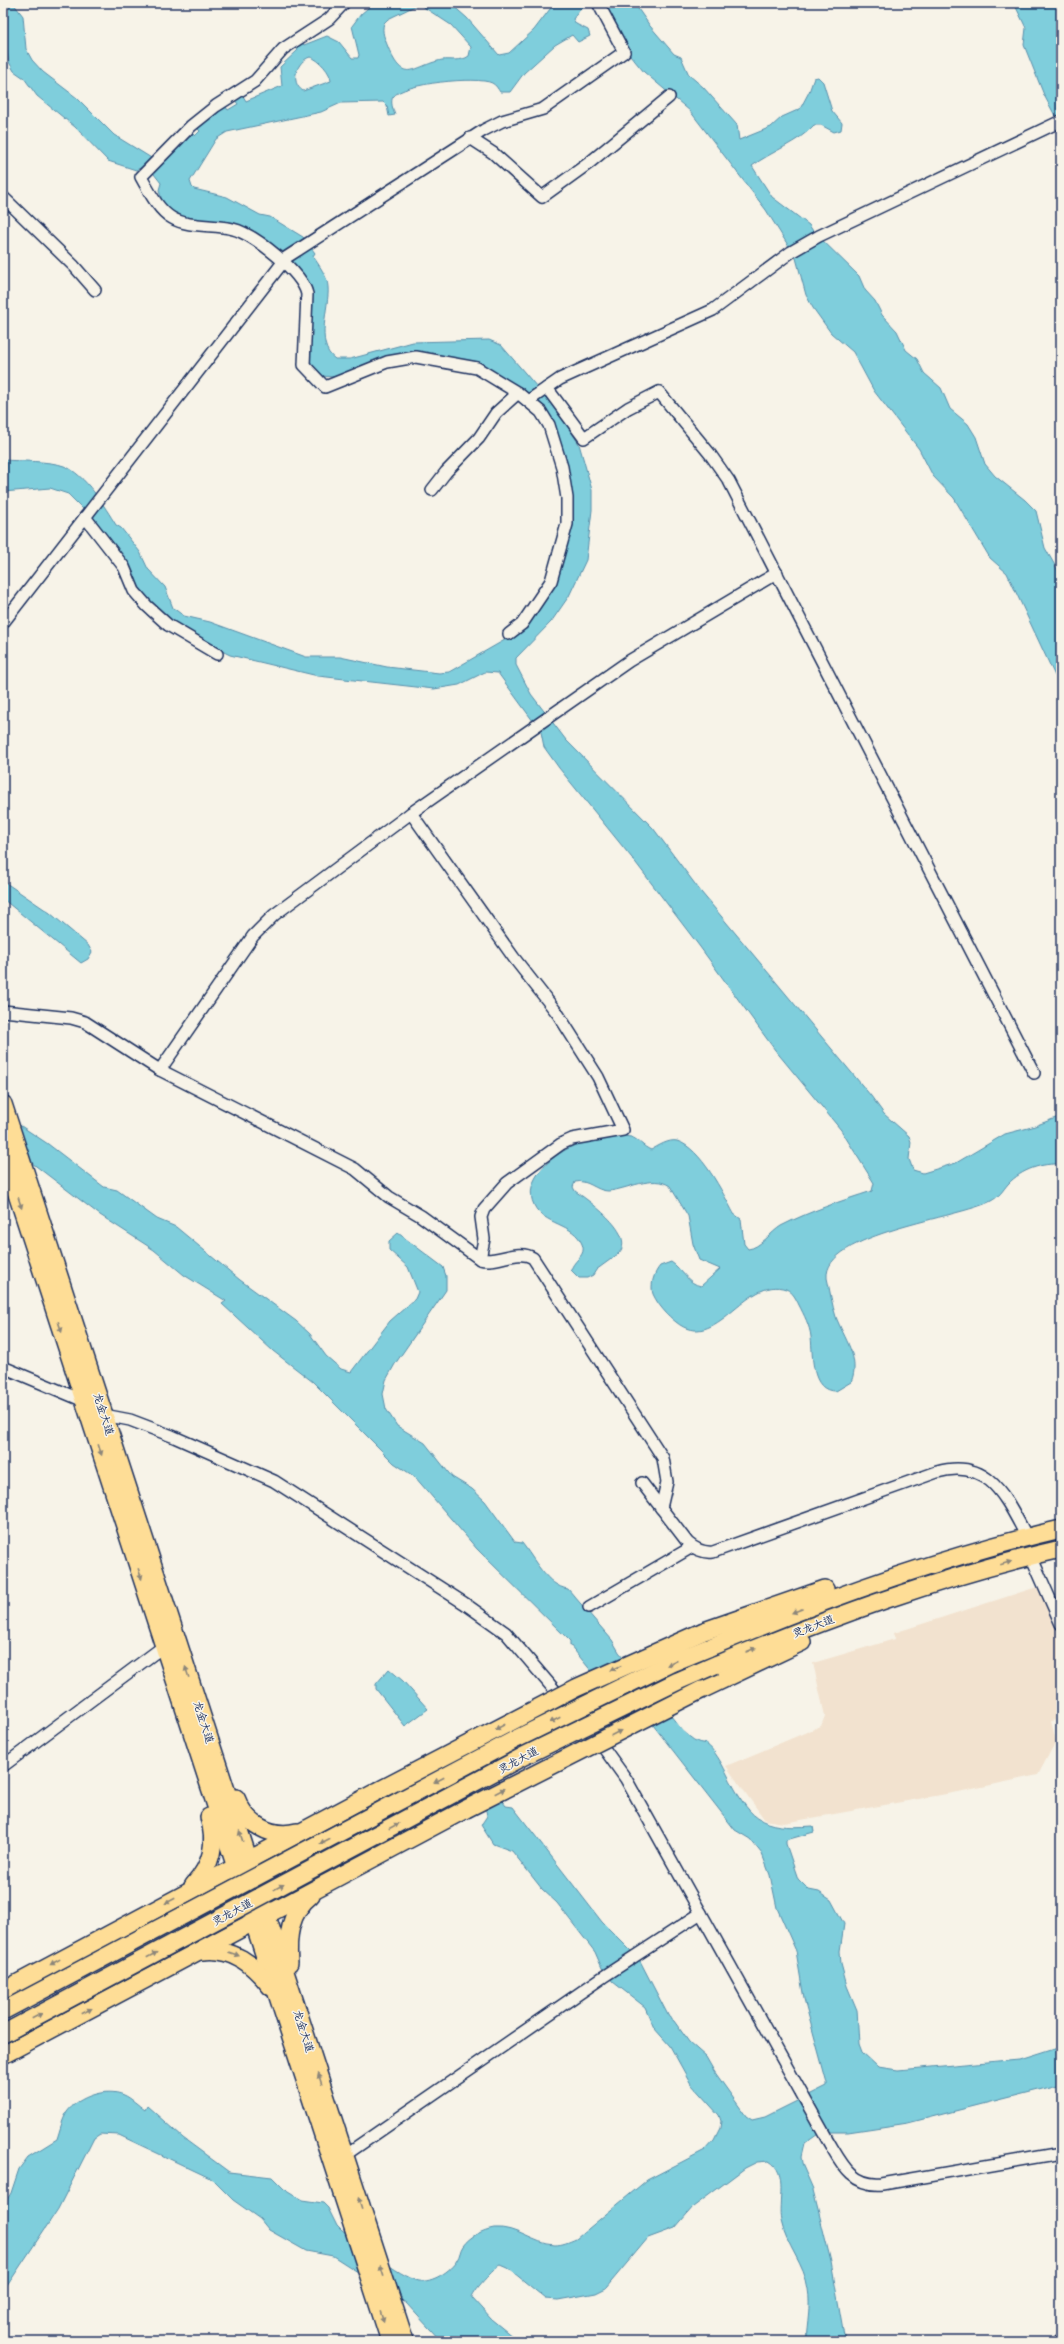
<svg xmlns="http://www.w3.org/2000/svg" width="1064" height="2344" viewBox="0 0 1064 2344" font-family="Mali,'LXGW WenKai TC',sans-serif">
<style>
.built{fill:#f2e2cf}
.water{fill:#7fcedc;stroke:#578eaa;fill-rule:evenodd}
.lines{fill:none;stroke-linecap:round;stroke-linejoin:round}
.street-casing{stroke:#1b2f5e;stroke-width:14}
.secondary-casing{stroke:#1b2f5e;stroke-width:18}
.primary-casing{stroke:#1b2f5e;stroke-width:20}
.street{stroke:#f7f3e8;stroke-width:11}
.secondary{stroke:#f7f3e8;stroke-width:15}
.primary{stroke:#fedd96;stroke-width:17}
.primary-bridge-casing{stroke:#1b2f5e;stroke-width:20;stroke-linecap:butt}
.primary-bridge{stroke:#fedd96;stroke-width:17}
.oneway{fill:#8c867a}
.labels{text-anchor:middle;stroke-width:3;stroke-linejoin:round;paint-order:stroke}
.street-label{font-size:11px;fill:#1b2f5e;stroke:#f7f3e8}
</style>
<rect width="100%" height="100%" fill="#f7f3e8"/>
<filter id="ink" filterUnits="userSpaceOnUse"><feTurbulence type="fractalNoise" baseFrequency=".025" numOctaves="2"/><feDisplacementMap in="SourceGraphic" scale="8" xChannelSelector="R" yChannelSelector="G"/><feConvolveMatrix kernelMatrix="1 2 1 2 8 2 1 2 1" color-interpolation-filters="sRGB"/></filter>
<g filter="url(#ink)">
<path class="built" d="M1037 1587 1053 1612 1061 1631V1719L1051 1721 1056 1741 1038 1775 963 1791 784 1823 765 1820 726 1766 821 1726 825 1716 813 1663 895 1639 894 1633Z"/>
<g class="water">
<path d="M3 3H13L23 16 26 49 32 60 43 72 77 98 114 135 161 164 192 133 195 136 200 131 197 128 225 106 228 110 238 104 235 100 243 96 246 101 282 86 280 67 298 50 294 45 301 42 304 45 327 36 339 42 352 58H358L359 55 352 26 361 14 374 3H450L467 18 499 55 509 53 534 30 550 9 560 3H585L573 19 576 24 588 30 590 36 578 42 572 35 555 45 524 73 510 92H500C498 89 496 85 492 83 478 76 402 83 393 97 390 101 393 110 395 115L389 116 387 106 383 102 341 103 321 112 227 132 216 139 190 181 192 187 194 189 227 197 260 215 270 217 303 237 315 253 313 256C318 264 328 277 328 287 330 306 314 344 335 359H350L413 342 489 340 501 345 537 387 528 393 474 363 394 356 334 377 322 376 313 367 309 358 311 289 284 252 243 228 177 219 163 205 159 190 161 183 147 165 136 170 108 161 75 127 37 96 24 78 14 71 9 62 3 35ZM419 4 451 25 471 47 469 56C461 62 451 59 442 60 413 66 404 86 388 47 385 39 381 32 384 23L388 19ZM310 57C319 59 331 73 331 81L303 91C289 82 297 61 310 57Z"/>
<path d="M603 3H634L650 26 674 54 681 57 689 75 703 87 737 125 739 140 771 127 782 117 800 109 809 92 814 78 818 77 823 82 832 111 842 123 841 130 834 132 821 125H814C798 143 772 151 752 166L772 197 809 225 813 231 859 276 865 290 875 301 882 315 897 331 906 350 917 359 924 373 941 388 950 409 968 424 976 437 985 464 995 476 1025 500 1036 511 1045 548 1061 576V681L1055 676 1007 573 990 558 954 498 933 476 919 449 874 391 853 352 831 333 813 308 806 295 796 258 766 210 690 111 644 72 625 49Z"/>
<path d="M1014 3H1061V158L1057 144 1061 127 1044 95 1024 45 1026 28Z"/>
<path d="M548 395 579 444 592 490V510L586 560 569 596 551 622 516 658V665L531 694 566 740 653 828 701 892 871 1096 884 1114 909 1136 911 1142 909 1159 913 1170 923 1173 956 1163 1005 1134 1032 1127 1061 1116V1164C1042 1163 1022 1169 1008 1184 1003 1190 999 1197 991 1201 960 1218 823 1233 827 1278 830 1291 832 1305 836 1317 844 1338 861 1359 851 1382L836 1391C810 1392 813 1354 811 1337 810 1326 804 1315 799 1305 796 1299 793 1292 786 1289 745 1275 716 1355 676 1322 667 1315 658 1305 653 1294 650 1285 654 1273 660 1266L671 1262C682 1269 688 1284 701 1286L720 1269 699 1260 693 1244 688 1216 670 1186C653 1174 626 1190 608 1191 596 1191 588 1179 575 1182L573 1187 575 1191C589 1201 638 1235 618 1254L596 1270 593 1275 587 1278H579L571 1270C574 1259 587 1256 582 1244 574 1223 543 1225 534 1205 522 1180 552 1156 571 1147 585 1140 616 1134 631 1137 638 1139 643 1147 651 1150 658 1146 669 1139 677 1141 701 1148 723 1193 734 1214L741 1219 744 1244 748 1249C760 1248 771 1232 781 1226 810 1211 841 1201 872 1191L874 1183 841 1130 775 1050 700 947 636 863 559 768 544 747 541 732 498 673 485 672 459 685 434 689 318 676 230 655 192 636 157 613 91 517 68 494 50 488 3 492V460C18 461 51 461 64 466 85 474 105 507 116 525L121 528 140 552 148 569 165 587 173 608 184 616 210 622 306 657H340L387 667 439 673 449 672 517 633 550 588 569 508 537 402Z"/>
<path d="M3 881 50 913 88 945 92 952 88 959 81 963 3 899Z"/>
<path d="M3 1114 48 1144 104 1187 117 1190 157 1219 176 1227 240 1280 296 1321 310 1334 326 1356 341 1369 351 1372 390 1321 415 1299 418 1292 408 1267 389 1250V1241L398 1233 443 1267 446 1276V1290L395 1364 386 1380 383 1394 386 1409 397 1426 425 1443 452 1477 472 1489 485 1501 515 1542 522 1543C534 1558 547 1586 568 1589L612 1640 619 1652 683 1731C687 1734 692 1740 698 1742 700 1743 704 1743 706 1744 714 1749 722 1764 726 1772 750 1819 758 1830 813 1826L814 1832 786 1840V1844L798 1879 809 1890 819 1892 831 1900 844 1924 840 1951 841 1964 847 1986 857 2010 859 2044 862 2052 878 2067 898 2070 1020 2059 1061 2046V2084L908 2123 848 2132H821L804 2144 801 2157 802 2164 813 2189 831 2262 845 2341H806C807 2324 811 2306 808 2289 805 2265 786 2245 781 2221 777 2202 789 2173 769 2161L757 2162 745 2168 693 2207 675 2228 648 2238 606 2288 596 2293 558 2300 546 2299 508 2268 501 2265C495 2267 471 2293 472 2298L491 2319 518 2341H441L406 2303 333 2256 306 2251 269 2230 260 2219 233 2200 212 2179 119 2135 100 2134 94 2138 58 2209 3 2292V2206L11 2193 19 2169 28 2157 57 2139C60 2130 62 2120 67 2112 78 2097 106 2087 124 2095 131 2098 138 2105 145 2110L147 2106 183 2138 229 2172 272 2177 284 2189 302 2200 323 2203 328 2208 337 2226 342 2231C361 2244 398 2276 419 2281 432 2283 451 2271 457 2260 460 2256 460 2250 463 2246 470 2236 483 2230 494 2228 517 2226 533 2244 555 2245 562 2245 569 2242 576 2239L647 2180 705 2150 714 2140 720 2128 721 2121 719 2115 691 2084 670 2046 654 2028 645 2007 613 1982 602 1968 595 1952 557 1903 542 1889 512 1851 493 1844 481 1825 487 1816 485 1805 499 1797 506 1806 513 1807 602 1922 639 1959 669 2017 674 2021 689 2042 706 2057 714 2071 746 2116 752 2120 765 2117 827 2086V2083L804 1999 796 1951 777 1908 770 1875 762 1854 750 1839 735 1830 653 1725 597 1678 570 1645V1641L477 1549 415 1477 394 1463 313 1382 273 1351 222 1304 226 1301 184 1275 154 1250 100 1215 32 1163 3 1146Z"/>
<path d="M389 1669 403 1681 428 1709 405 1726 376 1689V1684Z"/>
</g>
<g class="lines">
<defs>
<g id="street">
<path d="M344 3 329 19 283 49 255 81 216 106 191 126 141 177C149 191 158 210 172 218 189 228 214 224 233 229 254 234 302 272 307 294L304 365 325 387 387 362 416 357 477 368 518 393 541 412 549 425 562 467 567 498V524L551 581 522 624 509 634"/>
<path d="M470 138 493 153 542 197 589 163 669 97"/>
<path d="M3 197 74 266 95 290"/>
<path d="M547 388 584 438 628 408 659 392 710 454 729 481 1034 1073"/>
<path d="M528 401 560 379 713 310 791 252 819 236 1061 121"/>
<path d="M432 490 446 472 479 438 496 413 518 393"/>
<path d="M85 517 124 567 134 591 147 606 168 625 217 654"/>
<path d="M3 623 287 257 484 130 502 121 543 109 624 52 598 3"/>
<path d="M411 813 514 958 558 1014 598 1077 623 1130 572 1139 561 1144 507 1183 484 1209 481 1217 484 1239 480 1259"/>
<path d="M3 1011 71 1018 85 1022 158 1069 355 1169 389 1197 421 1216 480 1259C496 1264 518 1248 533 1258L663 1458 667 1482 661 1508"/>
<path d="M160 1070 253 936 274 915 411 813 629 661 777 573"/>
<path d="M3 1367 84 1401"/>
<path d="M104 1415 130 1420 172 1436 274 1481 464 1603 506 1633 603 1747 626 1779 827 2139C841 2162 851 2187 882 2184L1061 2153"/>
<path d="M642 1483 688 1543C696 1550 703 1553 713 1552L937 1472C990 1457 1006 1499 1027 1537"/>
<path d="M1031 1556 1061 1624"/>
<path d="M589 1607 692 1547"/>
<path d="M3 1766 164 1646"/>
<path d="M345 2155 603 1977 701 1913"/>
</g>
<path id="secondary" d="M1060 2341 1061 2340"/>
<g id="primary">
<path d="M3 1104 405 2341"/>
<path d="M3 1151 390 2341"/>
<path d="M704 1631 825 1589"/>
<path d="M708 1648C822 1600 940 1557 1061 1529"/>
<path d="M715 1665C828 1618 942 1576 1061 1549"/>
<path d="M701 1690 802 1642"/>
<path d="M236 1798C245 1823 270 1839 297 1832"/>
<path d="M193 1886C212 1865 217 1844 209 1817"/>
<path d="M202 1951C233 1947 253 1964 271 1987"/>
<path d="M289 1963C287 1938 289 1912 311 1895"/>
<path d="M3 1991 378 1791"/>
<path d="M3 2055 466 1809"/>
</g>
</defs>
<use href="#street" class="street-casing"/>
<use href="#secondary" class="secondary-casing"/>
<use href="#primary" class="primary-casing"/>
<use href="#street" class="street"/>
<use href="#secondary" class="secondary"/>
<use href="#primary" class="primary"/>
<defs>
<g id="primary-bridge">
<path d="M378 1791 576 1688 704 1631"/>
<path d="M466 1809 701 1690"/>
<path d="M3 2011 516 1739 671 1663 708 1648"/>
<path d="M3 2034 524 1756 678 1681 715 1665"/>
</g>
</defs>
<use href="#primary-bridge" class="primary-bridge-casing"/>
<use href="#primary-bridge" class="primary-bridge"/>
</g>
<defs><path id="oneway-solid" d="M-6-.8H1V-3.2L6.5 0L1 3.2V.8H-6Z"/></defs>
<g class="oneway">
<use href="#oneway-solid" transform="translate(20 1203) rotate(72)"/>
<use href="#oneway-solid" transform="translate(60 1327) rotate(72)"/>
<use href="#oneway-solid" transform="translate(100 1450) rotate(72)"/>
<use href="#oneway-solid" transform="translate(1006 1563) rotate(-16)"/>
<use href="#oneway-solid" transform="translate(140 1574) rotate(72)"/>
<use href="#oneway-solid" transform="translate(797 1611) rotate(159)"/>
<use href="#oneway-solid" transform="translate(751 1650) rotate(-23)"/>
<use href="#oneway-solid" transform="translate(672 1663) rotate(156)"/>
<use href="#oneway-solid" transform="translate(616 1668) rotate(155)"/>
<use href="#oneway-solid" transform="translate(187 1672) rotate(-108)"/>
<use href="#oneway-solid" transform="translate(555 1720) rotate(153)"/>
<use href="#oneway-solid" transform="translate(500 1727) rotate(152)"/>
<use href="#oneway-solid" transform="translate(616 1733) rotate(-27)"/>
<use href="#oneway-solid" transform="translate(439 1780) rotate(152)"/>
<use href="#oneway-solid" transform="translate(500 1791) rotate(-27)"/>
<use href="#oneway-solid" transform="translate(394 1826) rotate(-28)"/>
<use href="#oneway-solid" transform="translate(241 1836) rotate(-108)"/>
<use href="#oneway-solid" transform="translate(325 1841) rotate(152)"/>
<use href="#oneway-solid" transform="translate(279 1887) rotate(-28)"/>
<use href="#oneway-solid" transform="translate(170 1901) rotate(152)"/>
<use href="#oneway-solid" transform="translate(234 1954) rotate(20)"/>
<use href="#oneway-solid" transform="translate(152 1955) rotate(-28)"/>
<use href="#oneway-solid" transform="translate(55 1962) rotate(151)"/>
<use href="#oneway-solid" transform="translate(87 2011) rotate(-28)"/>
<use href="#oneway-solid" transform="translate(37 2016) rotate(-28)"/>
<use href="#oneway-solid" transform="translate(320 2079) rotate(-108)"/>
<use href="#oneway-solid" transform="translate(360 2203) rotate(-108)"/>
<use href="#oneway-solid" transform="translate(382 2271) rotate(-108)"/>
<use href="#oneway-solid" transform="translate(382 2317) rotate(72)"/>
</g>
</g>
<g class="labels">
<g class="street-label">
<text transform="translate(104 1414) rotate(72)" y="4">龙金大道</text>
<text transform="translate(813 1626) rotate(-21)" y="4">灵龙大道</text>
<text transform="translate(204 1722) rotate(72)" y="4">龙金大道</text>
<text transform="translate(518 1760) rotate(-28)" y="4">灵龙大道</text>
<text transform="translate(232 1912) rotate(-28)" y="4">灵龙大道</text>
<text transform="translate(304 2031) rotate(72)" y="4">龙金大道</text>
</g>
</g>
<rect width="1064" height="2344" fill="none" stroke="#f7f3e8" stroke-width="16"/>
<rect x="8" y="8" width="1048" height="2328" fill="none" stroke="#1b2f5e" stroke-width="1.5" filter="url(#ink)"/>
</svg>
